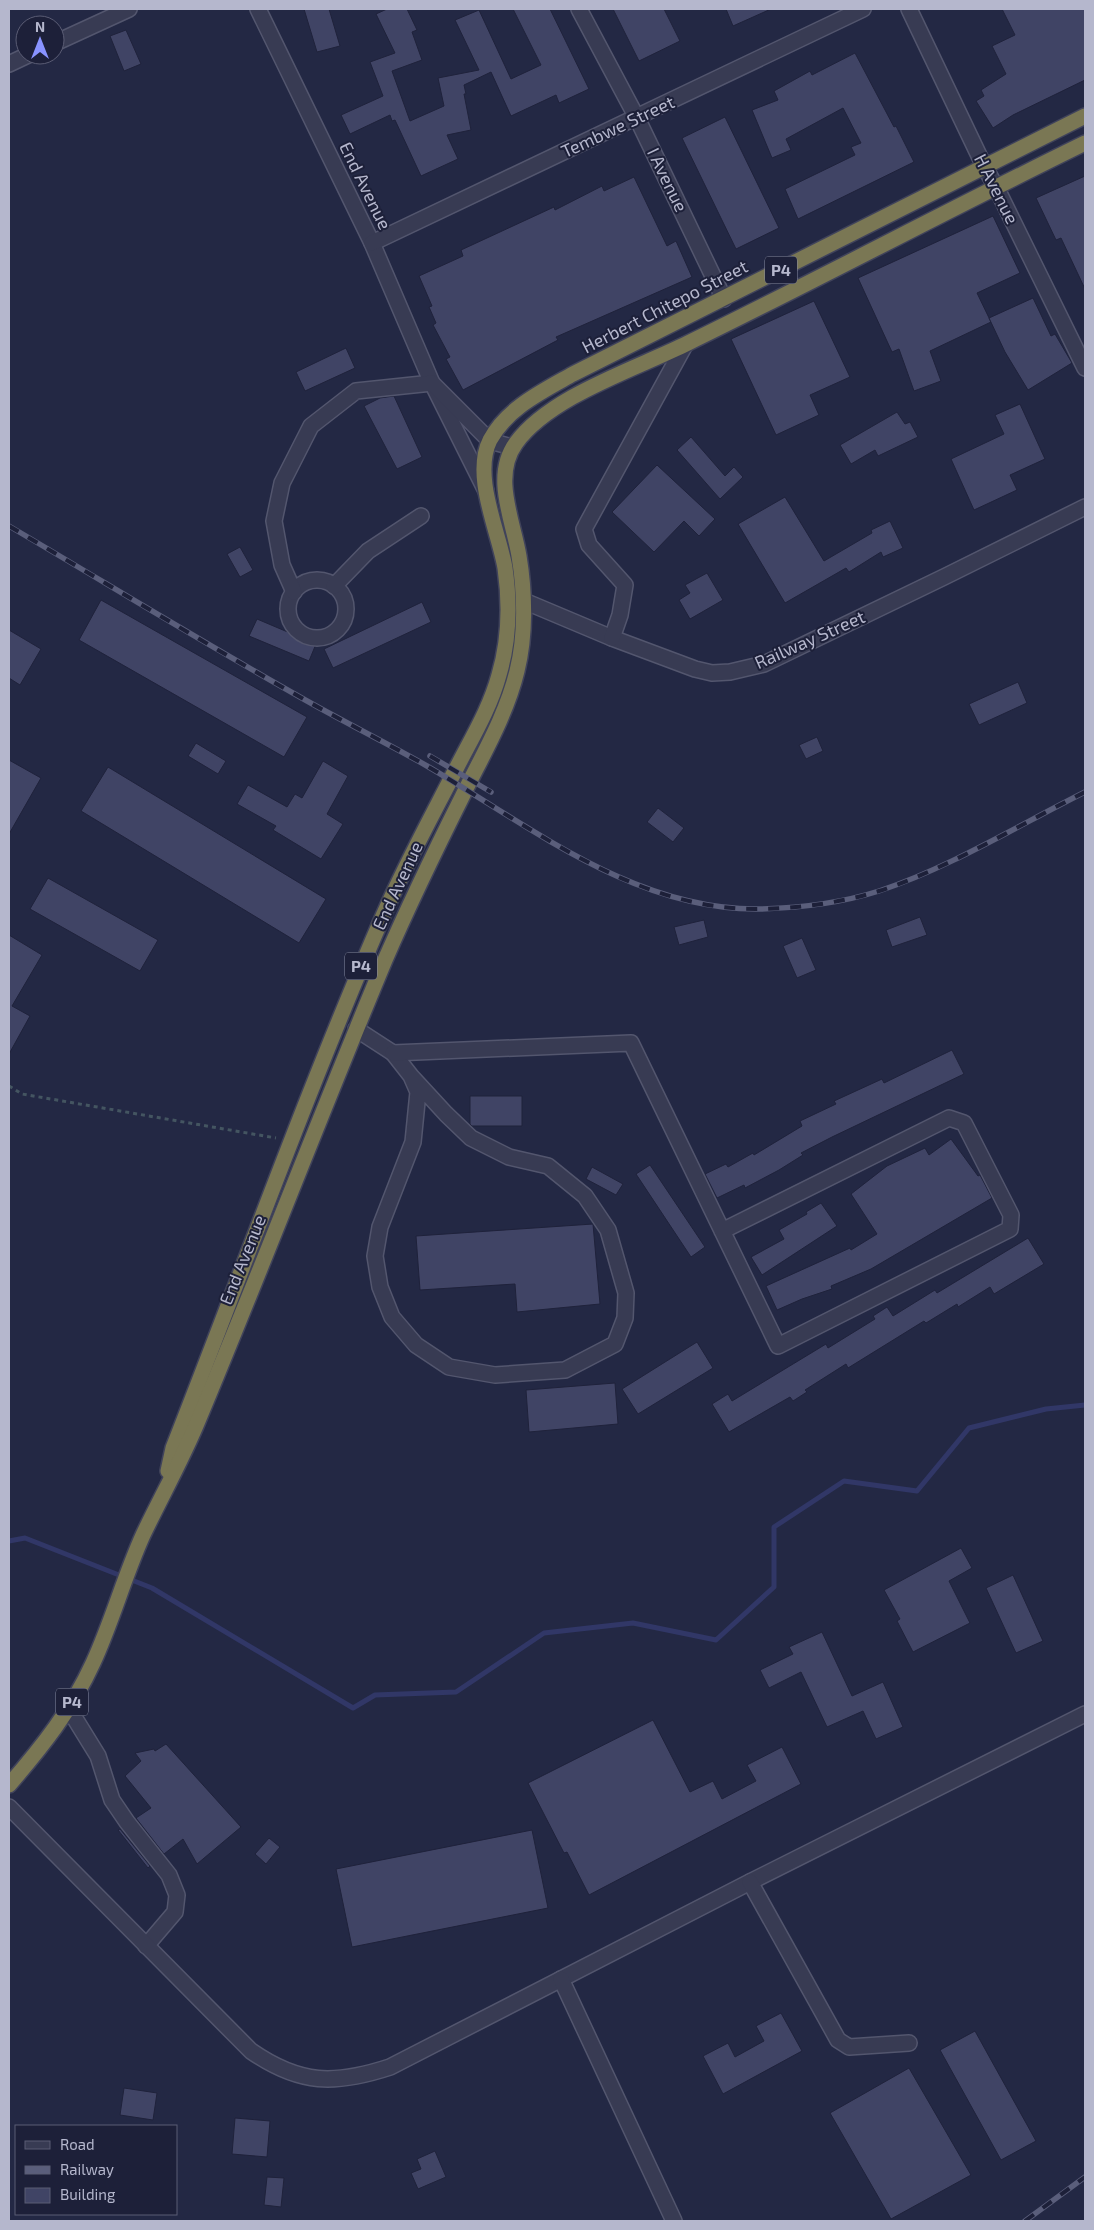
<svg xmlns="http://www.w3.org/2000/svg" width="1094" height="2230" viewBox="0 0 1094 2230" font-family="'Exo 2',sans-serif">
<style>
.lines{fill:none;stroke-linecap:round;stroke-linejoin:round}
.stream{stroke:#313767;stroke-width:5}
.building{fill:#404465;stroke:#1f223b}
.minor-casing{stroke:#53566e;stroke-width:18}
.highway-casing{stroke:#40435b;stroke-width:18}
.path{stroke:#445561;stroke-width:3;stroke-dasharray:4 4;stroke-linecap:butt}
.minor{stroke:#383b53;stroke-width:15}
.highway{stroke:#7a7754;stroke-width:15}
.rail-casing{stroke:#5a5e7b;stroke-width:5.5}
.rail{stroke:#1d2039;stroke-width:4;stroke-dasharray:11;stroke-linecap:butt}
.labels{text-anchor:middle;stroke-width:4;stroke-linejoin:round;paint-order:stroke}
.shield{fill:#1d2039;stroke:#878aa1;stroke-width:1}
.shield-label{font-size:16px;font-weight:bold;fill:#b5b7cd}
.street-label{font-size:18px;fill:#b5b7cd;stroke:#1d2039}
</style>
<rect width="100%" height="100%" fill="#232844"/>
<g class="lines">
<path class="stream" d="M9 1541 25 1538 152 1588 353 1708 375 1695 456 1692 544 1633 633 1623 716 1640 774 1587V1527L844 1481 917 1491 969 1428 1046 1409 1085 1405"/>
</g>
<g class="building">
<path d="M304 9H329L340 46 317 52Z"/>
<path d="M387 9H407L417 30 412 32 422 60 392 71 410 121 444 106 438 78 479 70 455 20 479 10 511 79 541 65 513 9H550L589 89 559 103 556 95 511 116 491 72 464 85 466 94H464L471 130 447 135 458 159 421 176 395 120 392 121 390 115 350 134 341 115 383 96 370 62 395 53 376 14Z"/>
<path d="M613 9H664L680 41 639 61Z"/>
<path d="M726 9H771L733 26Z"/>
<path d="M1002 9H1085V80L1013 115 993 128 976 101 984 96 981 90 1006 74 992 46 1015 35Z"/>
<path d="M126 30 141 64 124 71 110 36Z"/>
<path d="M855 53 894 127 896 126 914 162 798 219 785 189 855 155 851 147 861 143 843 108 786 139 791 150 772 158 752 110 778 100 774 91 810 71 812 75Z"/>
<path d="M725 117 779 228 736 249 682 138Z"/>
<path d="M1085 176V289L1061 238 1056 240 1036 198Z"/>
<path d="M634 177 667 246 676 241 692 277 556 337 558 340 463 390 446 359 450 357 433 325 436 323 429 307 432 306 419 276 463 256 461 250 554 207 555 210 602 186 604 191Z"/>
<path d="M993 216 1020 273 977 293 991 322 930 351 941 381 914 391 899 349 892 352 858 278Z"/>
<path d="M1033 298 1051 336 1055 334 1072 363 1028 390 1005 352 989 318Z"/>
<path d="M814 301 850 377 810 395 819 415 776 435 731 339Z"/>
<path d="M346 348 355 368 305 391 296 372Z"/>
<path d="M394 396 422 457 397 469 364 406 380 398Z"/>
<path d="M1020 404 1045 459 1010 475 1017 490 974 510 951 459 1004 434 995 415Z"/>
<path d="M897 412 905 424 910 422 918 437 878 456 875 450 851 464 840 445Z"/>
<path d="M691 437 725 476 734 467 743 477 720 499 677 450Z"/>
<path d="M657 465 715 519 699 536 684 521 654 552 612 512Z"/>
<path d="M785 497 824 561 872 533 871 530 890 521 903 548 883 557 881 552 849 572 846 568 785 603 738 524Z"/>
<path d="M240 547 253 570 240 577 227 554Z"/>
<path d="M707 573 723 600 690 619 679 600 690 593 685 585Z"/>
<path d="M101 600 307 717 284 757 79 640Z"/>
<path d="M422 602 431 622 333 668 324 649Z"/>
<path d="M257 619 316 644 309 661 249 636Z"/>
<path d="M9 630 41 649 20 685 9 678Z"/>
<path d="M1018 682 1027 703 979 725 969 704Z"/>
<path d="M817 737 823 751 806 759 799 745Z"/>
<path d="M196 743 226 761 218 774 188 756Z"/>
<path d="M9 760 41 778 9 834Z"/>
<path d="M323 761 348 776 327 814 343 824 321 859 273 830 276 826 237 804 248 785 287 807 295 794 302 798Z"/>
<path d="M108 767 326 899 299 943 81 811Z"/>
<path d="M658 808 684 828 673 842 647 822Z"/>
<path d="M48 878 158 940 140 971 30 909Z"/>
<path d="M920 917 927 935 892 947 886 930Z"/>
<path d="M704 920 708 937 679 945 674 927Z"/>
<path d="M9 935 42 955 12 1006 30 1016 9 1054Z"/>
<path d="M802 938 816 970 797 978 783 946Z"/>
<path d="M952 1050 964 1074 832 1137 801 1153 803 1155 779 1170 745 1188 744 1185 717 1198 705 1174 726 1164 728 1167 753 1153 754 1155 802 1126 800 1121 836 1104 834 1101 882 1079 884 1083Z"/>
<path d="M470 1096H522V1126H472L470 1124Z"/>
<path d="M951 1139 978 1176 980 1175 992 1198 871 1269 831 1286 832 1289 802 1299 777 1310 766 1286 850 1248 851 1250 877 1234 851 1194 887 1166 925 1148 929 1155Z"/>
<path d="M650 1165 705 1247 691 1257 636 1174Z"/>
<path d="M592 1167 623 1184 616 1195 586 1179Z"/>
<path d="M821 1203 837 1226 762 1275 751 1257 784 1239 779 1230 807 1214 806 1212Z"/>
<path d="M593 1224 600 1304 517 1312 515 1284 420 1290 416 1236Z"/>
<path d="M1028 1238 1044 1264 994 1294 990 1287 958 1307 957 1304 926 1323 924 1321 848 1368 846 1364 805 1390 807 1392 793 1401 790 1397 729 1432 712 1404 728 1394 732 1401 826 1344 828 1348 875 1319 873 1316 887 1307 893 1316 935 1290 937 1293Z"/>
<path d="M697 1342 713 1368 638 1414 622 1389Z"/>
<path d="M615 1383 618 1424 529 1432 526 1390Z"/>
<path d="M961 1548 972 1568 949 1581 970 1623 913 1652 897 1621 900 1619 884 1590Z"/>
<path d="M1013 1575 1043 1641 1016 1653 986 1588Z"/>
<path d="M822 1632 852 1696 883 1682 903 1727 876 1739 863 1711 827 1727 801 1672 769 1688 760 1670 793 1654 789 1647Z"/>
<path d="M653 1720 690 1792 713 1781 722 1799 756 1781 747 1765 782 1747 801 1784 589 1895 567 1852 564 1853 528 1783Z"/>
<path d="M166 1744 241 1827 197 1864 183 1839 164 1854 136 1818 151 1808 125 1776 141 1761 135 1753 154 1749 155 1751Z"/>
<path d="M120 1829 150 1866 148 1868 118 1830Z"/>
<path d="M532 1830 548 1908 352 1947 336 1869Z"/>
<path d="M269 1838 280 1847 266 1864 255 1854Z"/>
<path d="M781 2013 802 2051 723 2094 703 2056 728 2043 735 2057 764 2041 756 2026Z"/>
<path d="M975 2031 1036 2141 1001 2160 940 2050Z"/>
<path d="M909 2068 971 2175 891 2219 830 2113Z"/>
<path d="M124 2088 157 2093 153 2120 120 2115Z"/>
<path d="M235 2118 270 2121 267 2157 232 2154Z"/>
<path d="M435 2151 446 2177 418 2189 411 2173 421 2169 417 2159Z"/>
<path d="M267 2177 284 2178 281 2207 264 2205Z"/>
</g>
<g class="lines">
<defs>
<g id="minor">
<path d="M258 9 372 243 432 383 486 491"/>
<path d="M579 9 637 118 724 299"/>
<path d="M909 9 984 166 996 187 1085 368"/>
<path d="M55 43 129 9"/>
<path d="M9 64 28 55"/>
<path d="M372 243 863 9"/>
<circle cx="317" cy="609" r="29"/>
<path d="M334 586 368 551 421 516"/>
<path d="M294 592 282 565 274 521 282 483 311 426 356 391 432 383 490 441 512 447"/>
<path d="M524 601 612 638 695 669 712 673 730 672 764 664 944 577 1085 507"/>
<path d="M612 638 620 615 625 585 589 545 584 529 685 345"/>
<path d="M356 1029 393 1053 411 1076 418 1092 413 1142 380 1227 375 1256 380 1287 392 1317 416 1345 449 1367 495 1375 565 1370 615 1344 625 1318 626 1293 608 1230 585 1196 548 1166 509 1157 471 1138 446 1114 411 1076"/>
<path d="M393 1053 631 1043 778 1346 1010 1229 1011 1215 964 1123 949 1118 722 1231"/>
<path d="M69 1709 98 1756 112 1800 127 1822 169 1875 177 1895 175 1912 146 1946"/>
<path d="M9 1807 251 2051C300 2085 335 2085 390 2067L750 1882 1085 1714"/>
<path d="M750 1882 838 2040 849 2047 909 2043"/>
<path d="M561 1979 674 2221"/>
</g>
<g id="highway">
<path d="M168 1471 173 1448C243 1270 307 1091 383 916 405 865 432 816 457 767 473 736 490 708 499 675 509 641 510 603 505 568 499 532 472 476 490 440 507 408 543 391 573 374L1085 116"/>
<path d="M9 1785C42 1747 72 1709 93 1663 112 1622 124 1577 143 1535 161 1497 182 1460 198 1421 262 1268 321 1113 385 960 409 905 435 851 462 797 482 756 506 716 517 671 526 635 525 592 519 556 513 520 492 476 516 443 550 396 636 369 688 343 821 278 952 208 1085 143"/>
</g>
</defs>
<use href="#minor" class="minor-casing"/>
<use href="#highway" class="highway-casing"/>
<path class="path" d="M9 1086 22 1094 276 1138"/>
<use href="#minor" class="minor"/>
<use href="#highway" class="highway"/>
<defs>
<g id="rail">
<path d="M9 526C106 583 202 642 300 697 342 721 385 742 427 766 530 826 635 911 760 909 799 908 841 903 879 891 949 868 1019 825 1085 792"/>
<path d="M430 756 491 792"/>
<path d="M1025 2221 1085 2177"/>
</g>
</defs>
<use href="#rail" class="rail-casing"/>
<use href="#rail" class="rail"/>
</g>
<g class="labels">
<g class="shield">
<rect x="765" y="256.5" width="32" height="27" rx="4"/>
<rect x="345" y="952.5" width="32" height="27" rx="4"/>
<rect x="56" y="1688.5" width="32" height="27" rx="4"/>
</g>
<g class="shield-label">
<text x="781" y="276">P4</text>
<text x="361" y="972">P4</text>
<text x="72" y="1708">P4</text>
</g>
<g class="street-label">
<text transform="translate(618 127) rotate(-25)" y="6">Tembwe Street</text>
<text transform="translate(667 180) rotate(64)" y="6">I Avenue</text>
<text transform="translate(365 186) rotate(64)" y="6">End Avenue</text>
<text transform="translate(996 189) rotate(63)" y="6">H Avenue</text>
<text transform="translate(665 307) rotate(-27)" y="6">Herbert Chitepo Street</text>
<text transform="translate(810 640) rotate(-24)" y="6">Railway Street</text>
<text transform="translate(398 886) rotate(-65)" y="6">End Avenue</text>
<text transform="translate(243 1260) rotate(-68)" y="6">End Avenue</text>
</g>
</g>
<rect width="1094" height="2230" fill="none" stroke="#b5b7cd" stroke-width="20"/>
<rect x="15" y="2125" width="162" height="90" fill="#1d2039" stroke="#5a5c74"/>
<rect x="25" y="2141" width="25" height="8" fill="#383b53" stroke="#5a5c74"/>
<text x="60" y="2150" font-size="15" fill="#b5b7cd">Road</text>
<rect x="25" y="2166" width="25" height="8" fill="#5a5e7b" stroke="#5a5c74"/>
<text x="60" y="2175" font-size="15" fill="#b5b7cd">Railway</text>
<rect x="25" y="2188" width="25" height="15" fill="#404465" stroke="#5a5c74"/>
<text x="60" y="2200" font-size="15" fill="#b5b7cd">Building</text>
<g transform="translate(40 40)"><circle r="24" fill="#1d2039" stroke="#5a5c74"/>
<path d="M0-4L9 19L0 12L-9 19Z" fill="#8993ff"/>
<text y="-8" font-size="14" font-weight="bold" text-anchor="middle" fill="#b5b7cd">N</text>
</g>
</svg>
